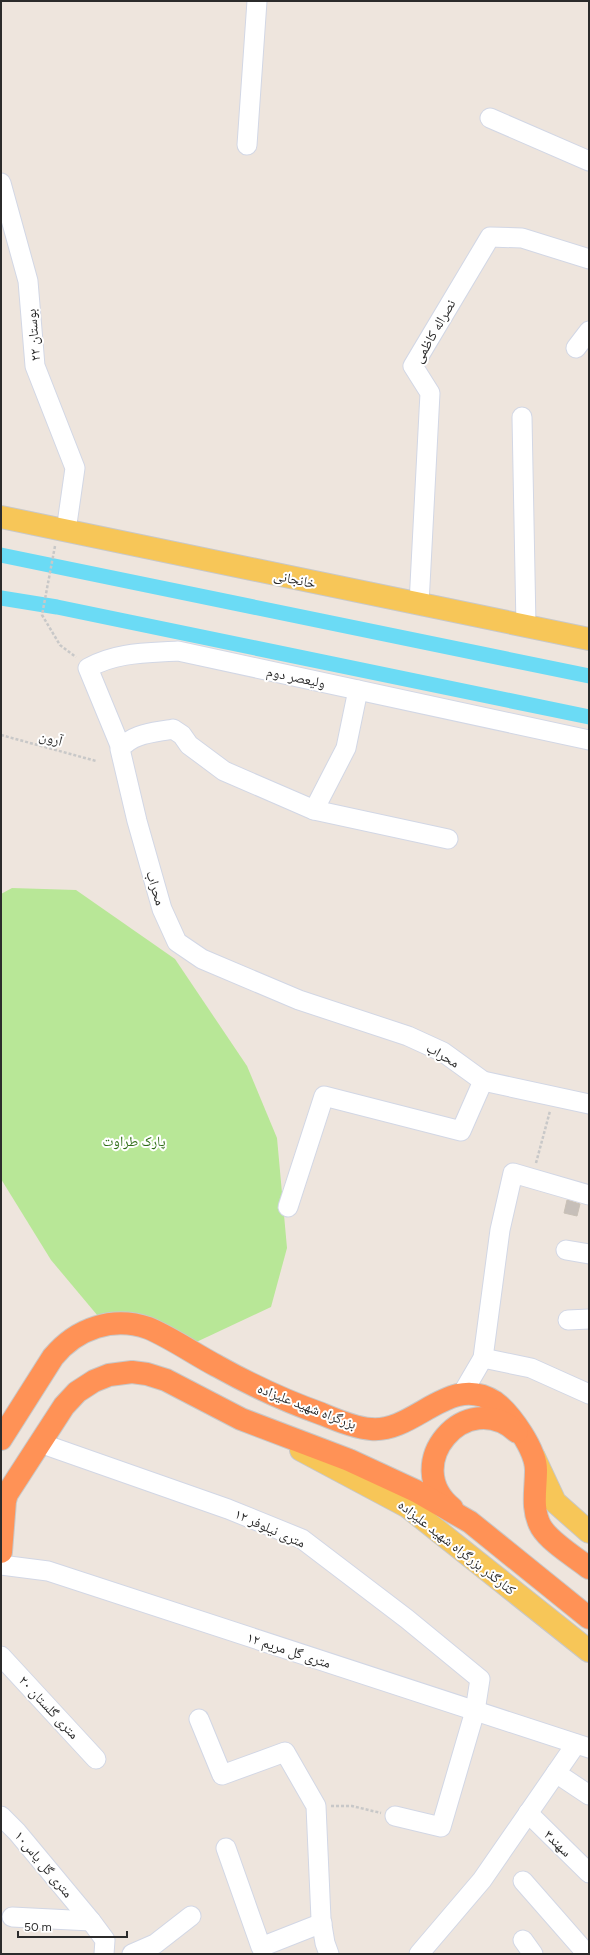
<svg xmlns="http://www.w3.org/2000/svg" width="590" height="1955" viewBox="0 0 590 1955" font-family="Figtree,'Noto Naskh Arabic',sans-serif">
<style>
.green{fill:#b8e797}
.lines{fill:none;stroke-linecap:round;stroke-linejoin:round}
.canal{stroke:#6bdbf5;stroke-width:15}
.building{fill:#c6bfb9;stroke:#c9c1b6}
.minor-casing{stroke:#d2d7e5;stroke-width:21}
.major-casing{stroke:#c8c8c8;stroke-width:24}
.highway-casing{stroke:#c8c8c8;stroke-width:24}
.path{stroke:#c8c8c8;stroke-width:2.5;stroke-dasharray:3 2;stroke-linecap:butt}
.minor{stroke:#fff;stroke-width:19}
.major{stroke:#f7c658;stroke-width:22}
.highway{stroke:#ff9256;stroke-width:22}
.labels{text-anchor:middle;stroke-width:4;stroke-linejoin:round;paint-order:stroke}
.street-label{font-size:14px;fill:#2b2b2b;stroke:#fff}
.park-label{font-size:14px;fill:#2f6d17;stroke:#fff}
</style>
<rect width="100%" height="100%" fill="#eee5dd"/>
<path class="green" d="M12 888 76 890 175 959 247 1066 277 1138 287 1248 271 1307 190 1345 108 1328 51 1260 1 1179V894Z"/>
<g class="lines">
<g class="canal">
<path d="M1 555 589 676"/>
<path d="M1 598 57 607 589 717"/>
</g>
</g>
<path class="building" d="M567 1200 580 1204 577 1216 564 1213Z"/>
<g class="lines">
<defs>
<g id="minor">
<path d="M490 118 589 161"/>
<path d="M247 145 257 1"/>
<path d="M1 183 28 281 35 366 75 468 66 531"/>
<path d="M576 348 589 331"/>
<path d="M522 417 526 626"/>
<path d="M419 604 430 393 413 366 490 237 522 238 589 259"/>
<path d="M121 748 88 668C116 652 147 653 178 651L589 740"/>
<path d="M314 810 346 748 358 690"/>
<path d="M448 839 314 810 224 771 189 745 182 735 173 729C153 733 133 733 120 749L137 821 162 909 177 942 202 959 299 1000 408 1036 443 1052 483 1081 589 1104"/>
<path d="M288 1207 324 1096 461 1131 483 1081"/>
<path d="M566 1250 589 1254"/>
<path d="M568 1320 589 1319"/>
<path d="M483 1358 531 1368 589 1394"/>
<path d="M462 1394 483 1358 500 1230 513 1173 589 1195"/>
<path d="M40 1443 228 1509 302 1539 407 1619 480 1679 475 1711 441 1827 395 1816"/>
<path d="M1 1565 48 1571 589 1748"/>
<path d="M1 1656 96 1759"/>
<path d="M199 1719 222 1775 285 1752 316 1806 321 1919 325 1943 329 1954"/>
<path d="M556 1773 589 1795"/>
<path d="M528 1813 589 1873"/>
<path d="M1 1816 17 1832 91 1921 105 1940 104 1954"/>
<path d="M226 1848 261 1947 322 1923"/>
<path d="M523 1881 587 1954"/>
<path d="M12 1917 91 1921"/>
<path d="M523 1940 533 1954"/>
<path d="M132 1954 155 1944 191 1916"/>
<path d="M419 1954 482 1880 576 1744"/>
</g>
<g id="major">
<path d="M1 517 589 639"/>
<path d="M301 1450 408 1507 589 1651"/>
<path d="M534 1457 555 1502 589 1532"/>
</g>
<g id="highway">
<path d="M1 1439 53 1357C77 1328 113 1316 148 1328 172 1338 194 1354 217 1366 251 1385 285 1401 322 1414 336 1420 355 1428 371 1429 415 1433 450 1372 495 1402 511 1414 536 1450 536 1470 536 1490 531 1509 541 1527 550 1542 575 1557 589 1568"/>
<path d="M452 1508C399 1465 466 1386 517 1432"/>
<path d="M1 1552 5 1501 7 1494 64 1406 77 1392 94 1381 109 1375 132 1372 147 1374 166 1380 241 1419 349 1460 416 1491 470 1522 589 1618"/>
</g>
</defs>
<use href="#minor" class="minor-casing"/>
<use href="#major" class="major-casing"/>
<use href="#highway" class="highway-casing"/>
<g class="path">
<path d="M55 546 42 615 60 645 76 657"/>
<path d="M1 735 96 761"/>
<path d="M536 1163 550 1111"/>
<path d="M331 1806H352L381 1813"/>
</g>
<use href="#minor" class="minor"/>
<use href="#major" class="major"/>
<use href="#highway" class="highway"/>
</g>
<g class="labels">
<g class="street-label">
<text transform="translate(434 331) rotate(-60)" y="5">نصراله کاظمی</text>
<text transform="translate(33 335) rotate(-95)" y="5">بوستان ۲۲</text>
<text transform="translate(295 579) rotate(12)" y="5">خانجانی</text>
<text transform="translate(296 677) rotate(12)" y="5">ولیعصر دوم</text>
<text transform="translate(51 738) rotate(15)" y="5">آرون</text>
<text transform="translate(156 888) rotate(73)" y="5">محراب</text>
<text transform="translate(443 1055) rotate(30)" y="5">محراب</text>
<text transform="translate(307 1406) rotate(21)" y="5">بزرگراه شهید علیزاده</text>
<text transform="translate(270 1528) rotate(24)" y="5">۱۲ متری نیلوفر</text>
<text transform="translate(457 1547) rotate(38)" y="5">کنارگذر بزرگراه شهید علیزاده</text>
<text transform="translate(289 1650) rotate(18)" y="5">۱۲ متری گل مریم</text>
<text transform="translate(49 1707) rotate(47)" y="5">۲۰ متری گلستان</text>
<text transform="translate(558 1843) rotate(44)" y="5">سهند۳</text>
<text transform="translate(44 1864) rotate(50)" y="5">۱۰متری گل یاس</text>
</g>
<g class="park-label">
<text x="134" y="1146">پارک طراوت</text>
</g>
</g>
<rect width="590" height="1955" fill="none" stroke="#2b2b2b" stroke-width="4"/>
<path d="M18 1931v6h109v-6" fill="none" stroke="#2b2b2b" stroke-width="2"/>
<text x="24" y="1931" font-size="12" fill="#2b2b2b" stroke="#ffffff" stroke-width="3" paint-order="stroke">50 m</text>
</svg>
